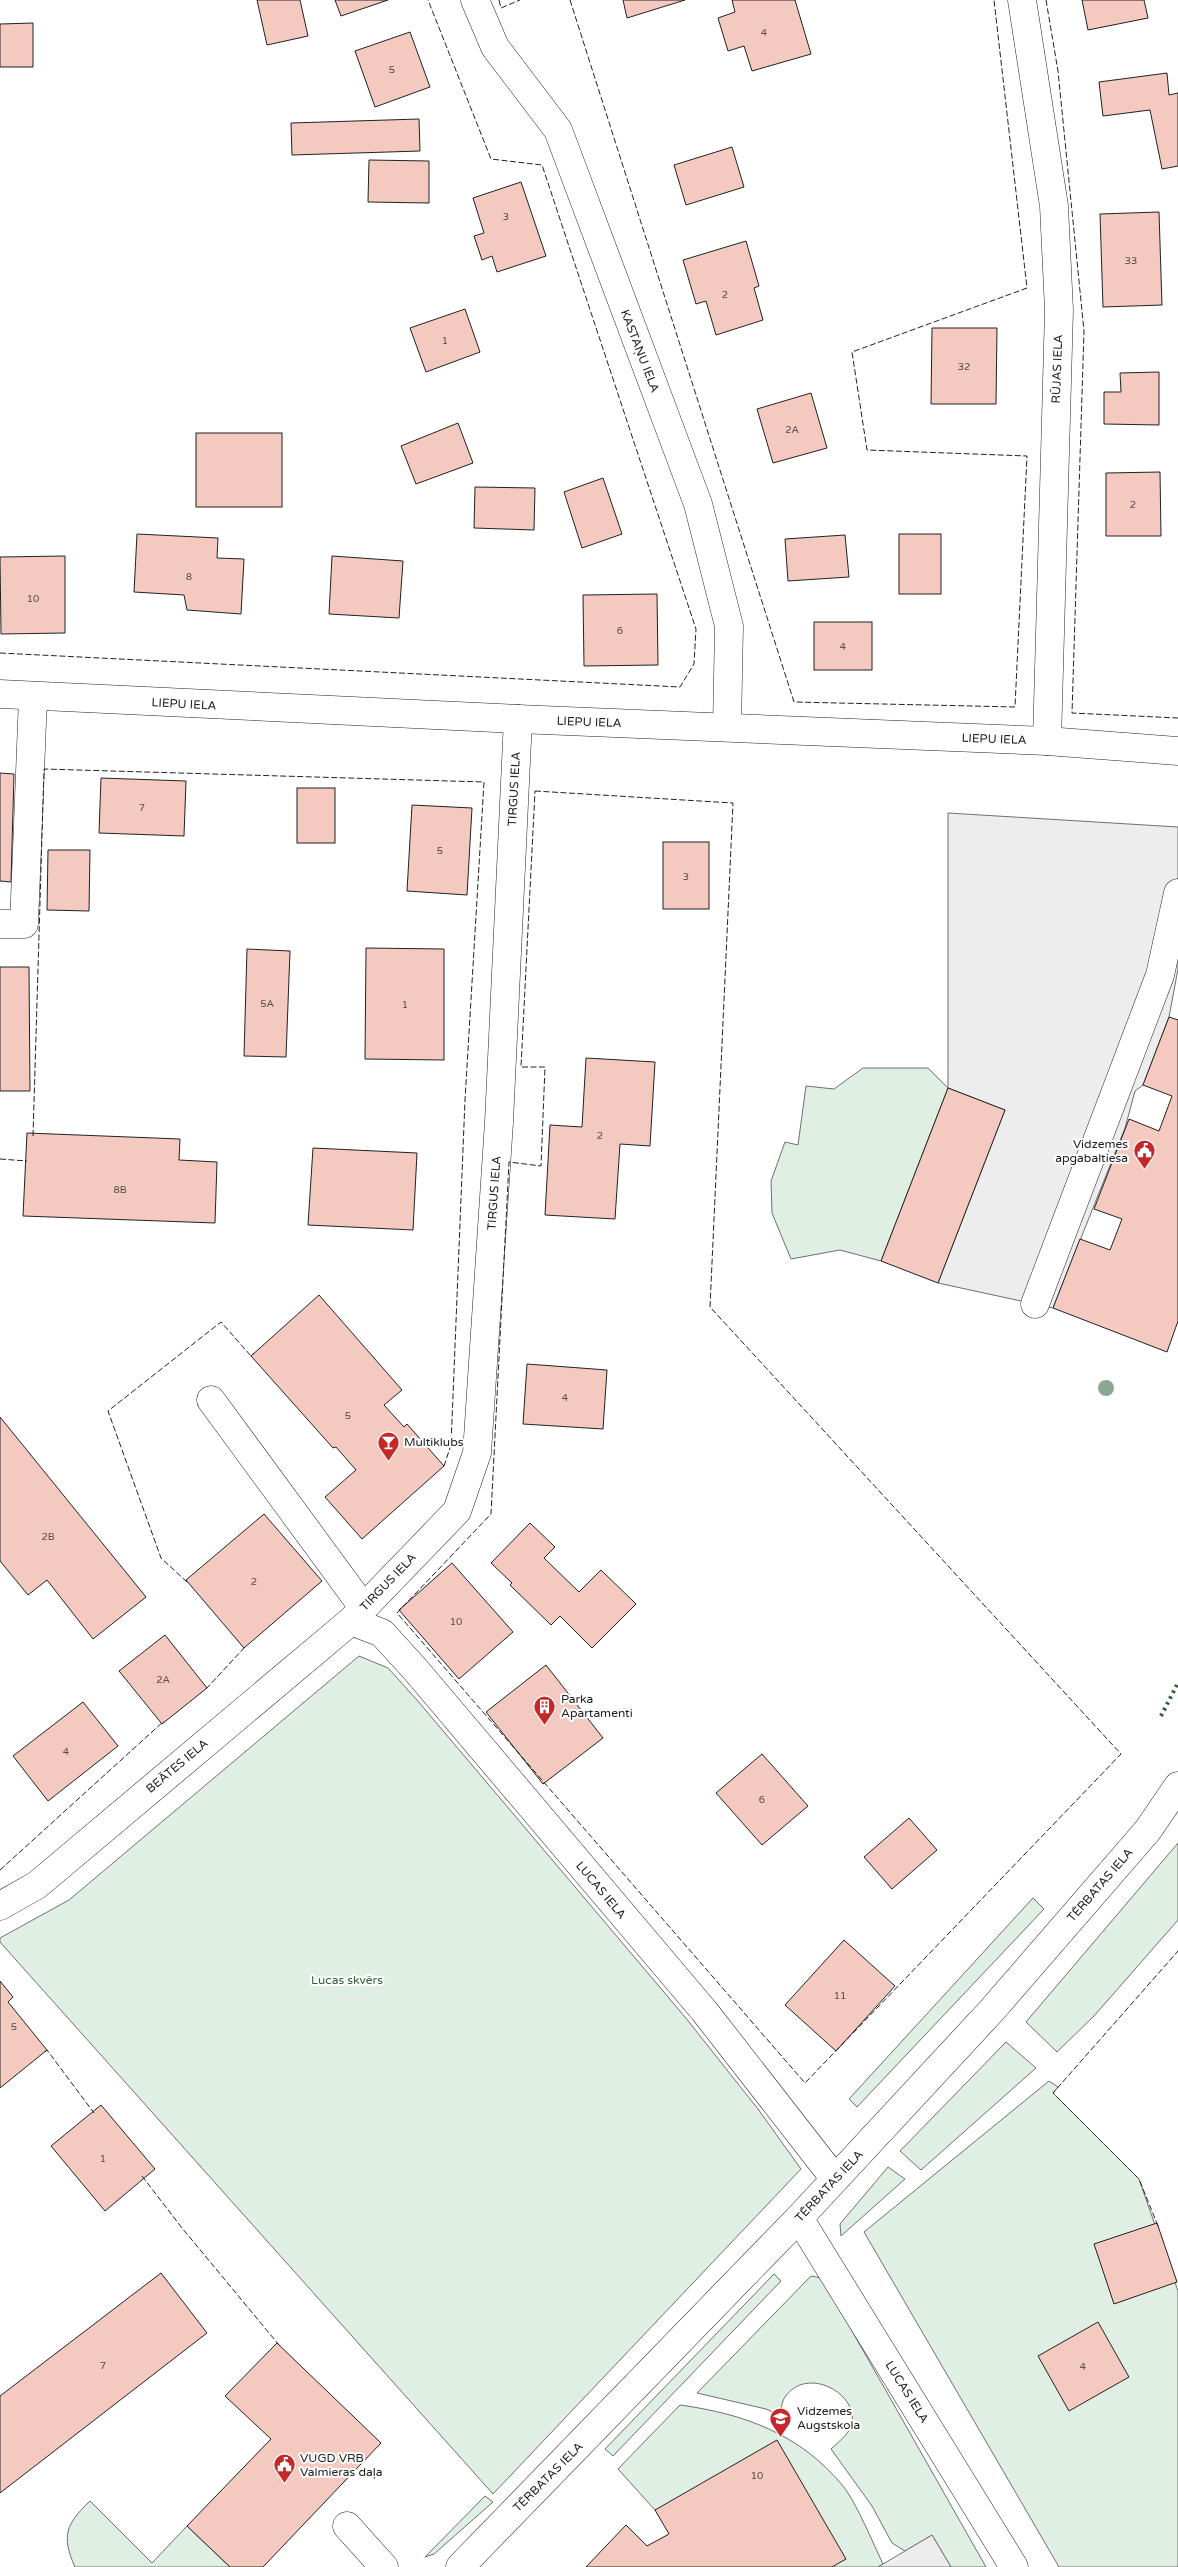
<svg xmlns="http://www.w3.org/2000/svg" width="1178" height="2567" viewBox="0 0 1178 2567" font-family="'Varela Round',sans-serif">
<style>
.green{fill:#e0efe3;stroke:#6f6f6f}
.parking{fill:#ededed;stroke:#6f6f6f}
.building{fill:#f3c9c0;stroke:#222}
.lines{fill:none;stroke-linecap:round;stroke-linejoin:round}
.minor-casing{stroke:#222;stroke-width:29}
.major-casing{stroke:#222;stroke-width:29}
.minor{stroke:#fff;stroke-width:28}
.major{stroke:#fff;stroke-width:28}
.hedge{stroke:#2f5e38;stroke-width:4;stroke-dasharray:2.5 4;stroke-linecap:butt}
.fence{stroke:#222;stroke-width:1;stroke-dasharray:6 2.5;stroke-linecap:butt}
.tree{fill:#8da692}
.labels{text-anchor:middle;stroke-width:4;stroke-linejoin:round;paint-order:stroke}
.number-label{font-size:10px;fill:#564c4a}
.street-label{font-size:12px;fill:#222;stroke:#fff}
.poi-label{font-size:12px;fill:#222;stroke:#fff;text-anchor:start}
.park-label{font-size:12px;fill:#2f5e38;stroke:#fff}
</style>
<rect width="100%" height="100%" fill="#fff"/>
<g class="green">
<path d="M863 1068H928L948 1088 881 1261 840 1250 791 1259 772 1213 771 1181 785 1142 798 1145 806 1086 834 1089Z"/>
<path d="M359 1656 388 1668 417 1700 685 2017 758 2109 801 2169 493 2494 0 1942V1938L69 1900Z"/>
<path d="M1178 1843V1920L1094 2016 1057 2052 1026 2022Z"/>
<path d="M1033 1898 1044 1909 857 2107 849 2099Z"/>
<path d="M1006 2042 1036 2068 921 2170 900 2151Z"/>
<path d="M1049 2081 1058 2087 1053 2093 1139 2179 1178 2291V2567H1059L864 2232Z"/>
<path d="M888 2167 905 2179 841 2236 840 2224Z"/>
<path d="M774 2274 781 2281 613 2456 605 2449Z"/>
<path d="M811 2276 822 2278 986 2567H951L932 2535 905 2551 892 2543 872 2506 831 2449C836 2444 844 2438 848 2432 869 2400 809 2362 785 2397 782 2401 781 2410 779 2415L766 2409 697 2393Z"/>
<path d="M680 2405C745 2414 800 2434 843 2486 856 2502 873 2543 883 2564L878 2567H832L655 2510 618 2469Z"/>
<path d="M485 2496 493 2502 434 2554 425 2557Z"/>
<path d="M90 2501 152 2563 187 2526 230 2567H75C61 2536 66 2524 90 2501Z"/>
</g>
<g class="parking">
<path d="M948 813 1178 827V969L1169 1017 1143 1085 1135 1091 1125 1128 1053 1308 938 1283 1005 1110 948 1088Z"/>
<path d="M932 2535 951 2567H878Z"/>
</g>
<g class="building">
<path d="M257 0H300L308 36 267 45Z"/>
<path d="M335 0H388L341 16Z"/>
<path d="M623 0H685L627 18Z"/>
<path d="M732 0H795L811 54 752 71 744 46 728 51 718 18 735 12Z"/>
<path d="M1082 0H1144L1148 18 1088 30Z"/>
<path d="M33 23V67H0V24Z"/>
<path d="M410 32 430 87 375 107 355 51Z"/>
<path d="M1167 73 1169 95 1178 93V166L1162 169 1150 110 1103 116 1099 82Z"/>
<path d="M419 119 420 151 292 155 291 123Z"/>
<path d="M732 147 744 187 686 205 674 165Z"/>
<path d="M369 160 429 161V203L368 202Z"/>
<path d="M521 182 546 256 497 272 492 256 482 260 474 236 484 233 473 198Z"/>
<path d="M1159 212 1162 305 1103 307 1100 214Z"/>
<path d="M746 241 759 286 754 288 763 320 716 335 706 301 696 304 683 260Z"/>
<path d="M465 309 480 352 426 372 410 328Z"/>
<path d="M932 328H997L996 404H931Z"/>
<path d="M1159 372V425L1104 424V392H1121L1120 373Z"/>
<path d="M811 393 827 448 773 463 757 409Z"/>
<path d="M458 423 473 463 416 484 401 446Z"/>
<rect x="196" y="433" width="86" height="74"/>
<path d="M1160 472 1161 536H1106V473Z"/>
<path d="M603 478 622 534 582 548 564 492Z"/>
<path d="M475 487 535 488 534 530 474 528Z"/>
<path d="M137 534 218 538 217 558 244 559 241 614 187 610 184 595 134 592Z"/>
<rect x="899" y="534" width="42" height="60"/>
<path d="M845 535 849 577 788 581 785 539Z"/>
<path d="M65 556V633L1 634 0 557Z"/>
<path d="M332 556 403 561 399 618 329 614Z"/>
<path d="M657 594 658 665 584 666 583 595Z"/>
<rect x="814" y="622" width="58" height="48"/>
<path d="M0 773 14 774 11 882 0 881Z"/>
<path d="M101 778 186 781 184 836 99 833Z"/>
<rect x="297" y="788" width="38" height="55"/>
<path d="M412 805 472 808 467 895 407 891Z"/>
<rect x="663" y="842" width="46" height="67"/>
<path d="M48 850H90L89 911 47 910Z"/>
<path d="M366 948 444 949V1060L365 1059Z"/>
<path d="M247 949 290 951 286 1057 244 1056Z"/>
<path d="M0 967H29L30 1091H0Z"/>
<path d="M1169 1017 1178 1020V1321L1167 1352 1053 1308 1080 1239 1110 1250 1122 1219 1094 1209 1129 1119 1159 1131 1172 1096 1143 1085Z"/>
<path d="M586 1058 655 1062 650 1146 620 1144 615 1219 545 1215 550 1125 582 1127Z"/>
<path d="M948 1088 1005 1110 938 1283 881 1261Z"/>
<path d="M27 1133 180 1139 179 1160 217 1162 215 1223 23 1216Z"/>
<path d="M313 1148 417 1153 413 1230 308 1225Z"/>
<path d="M319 1295 402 1390 384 1405 404 1427 407 1424 444 1466 362 1539 325 1497 356 1470 336 1447 333 1448 251 1356Z"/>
<path d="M527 1364 607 1370 603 1429 523 1424Z"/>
<path d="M0 1417 146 1597 93 1639 47 1580 28 1595 0 1561Z"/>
<path d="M264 1514 322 1581 244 1648 186 1580Z"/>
<path d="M530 1523 555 1547 544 1558 579 1592 601 1570 636 1604 592 1648 560 1616 551 1625 510 1585 512 1583 491 1563Z"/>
<path d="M452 1563 513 1632 459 1679 399 1610Z"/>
<path d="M165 1635 207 1688 162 1724 119 1671Z"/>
<path d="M546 1665 603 1738 543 1784 486 1712Z"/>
<path d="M83 1702 118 1746 48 1801 13 1756Z"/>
<path d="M762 1754 808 1806 762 1845 716 1793Z"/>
<path d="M909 1818 937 1850 892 1889 864 1857Z"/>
<path d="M844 1940 895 1986 836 2051 785 2005Z"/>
<path d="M0 1981 13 1997 8 2002 47 2050 0 2088Z"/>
<path d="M101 2105 155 2169 105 2211 51 2146Z"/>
<path d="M1157 2223 1177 2282 1114 2304 1094 2244Z"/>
<path d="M161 2273 207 2333 0 2493V2396Z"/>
<path d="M1098 2322 1129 2377 1069 2411 1038 2356Z"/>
<path d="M277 2343 381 2443 263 2567H230L187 2526 271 2439 225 2396Z"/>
<path d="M777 2440 846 2559 832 2567H586L626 2525 647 2546 669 2534 655 2510Z"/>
</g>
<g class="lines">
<defs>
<g id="minor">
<path d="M475 0 495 47 558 130 698 504 729 626 727 727"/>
<path d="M1022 0 1054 206 1059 310 1047 741"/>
<path d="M0 694 518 719 1047 741 1178 751"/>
<path d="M0 924H24L33 697"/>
<path d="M1035 1304 1160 975 1178 893"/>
<path d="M211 1400 363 1607"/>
<path d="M351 1621 382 1633 414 1668 705 2012 835 2179"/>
<path d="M0 1906 37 1885 351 1621 457 1511 477 1453 499 1122 518 719"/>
<path d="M799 2218 1014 2567"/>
<path d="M347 2526 384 2567"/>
</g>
<path id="major" d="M460 2567 799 2218 993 2009 1148 1830 1178 1786"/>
</defs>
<use href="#minor" class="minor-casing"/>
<use href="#major" class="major-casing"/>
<use href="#minor" class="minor"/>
<use href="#major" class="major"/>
<path class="hedge" d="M1161 1716 1178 1683"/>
<g class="fence">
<path d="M499 0 501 8 520 0"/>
<path d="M570 0 794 702 1015 707 1027 456 867 450 852 352 1027 288 994 0"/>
<path d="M1046 0 1058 71 1084 331 1072 713 1178 718"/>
<path d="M0 653 680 687 694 664 696 629 542 165 491 159 428 0"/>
<path d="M535 791 733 803 710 1307 1121 1754 805 2083 397 1613 491 1514 509 1162 541 1166 545 1067H521Z"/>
<path d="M33 1136 44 769 484 782 465 1100 451 1445 444 1466 442 1465"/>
<path d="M0 1159 27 1161"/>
<path d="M187 1582 161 1558 108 1411 221 1322 251 1356 254 1353"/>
<path d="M206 1689 244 1648 242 1647"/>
<path d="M0 1870 164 1721"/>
<path d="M45 2052 47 2050 94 2113"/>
<path d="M142 2176 182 2228 279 2345"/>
<path d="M1158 2226 1139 2179 1053 2093 1178 1951"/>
</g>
</g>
<circle class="tree" cx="1106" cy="1388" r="8"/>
<defs>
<symbol id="civic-pin" viewBox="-11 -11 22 30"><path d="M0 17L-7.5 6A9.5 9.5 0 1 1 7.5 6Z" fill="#c62828" stroke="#fff"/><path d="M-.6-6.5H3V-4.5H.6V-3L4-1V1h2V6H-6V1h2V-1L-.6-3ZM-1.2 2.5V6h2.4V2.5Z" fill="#fff"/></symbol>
<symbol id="bar-pin" viewBox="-11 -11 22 30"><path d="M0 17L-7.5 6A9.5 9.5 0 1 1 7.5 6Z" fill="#c62828" stroke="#fff"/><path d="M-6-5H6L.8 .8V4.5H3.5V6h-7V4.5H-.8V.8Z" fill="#fff"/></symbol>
<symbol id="building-pin" viewBox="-11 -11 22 30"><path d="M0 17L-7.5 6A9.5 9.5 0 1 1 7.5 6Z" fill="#c62828" stroke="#fff"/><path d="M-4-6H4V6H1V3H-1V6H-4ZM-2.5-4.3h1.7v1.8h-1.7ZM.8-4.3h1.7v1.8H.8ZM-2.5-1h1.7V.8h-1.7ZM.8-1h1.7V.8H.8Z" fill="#fff"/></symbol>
<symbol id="university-pin" viewBox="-11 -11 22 30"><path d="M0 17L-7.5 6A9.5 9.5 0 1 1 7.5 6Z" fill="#c62828" stroke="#fff"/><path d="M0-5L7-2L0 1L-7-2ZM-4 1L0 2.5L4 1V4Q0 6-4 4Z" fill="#fff"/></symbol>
</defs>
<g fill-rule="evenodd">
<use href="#civic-pin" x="1132" y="1138" width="25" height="34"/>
<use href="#bar-pin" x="376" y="1430" width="25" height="34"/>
<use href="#building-pin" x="532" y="1694" width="25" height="34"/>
<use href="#university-pin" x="768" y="2406" width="25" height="34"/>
<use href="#civic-pin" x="272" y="2452" width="25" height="34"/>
</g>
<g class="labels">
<g class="number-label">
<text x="764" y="36">4</text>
<text x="392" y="73">5</text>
<text x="506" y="220">3</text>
<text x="1131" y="264">33</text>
<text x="725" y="298">2</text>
<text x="445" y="344">1</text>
<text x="964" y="370">32</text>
<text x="792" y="433">2A</text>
<text x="1133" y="508">2</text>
<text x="189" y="580">8</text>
<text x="33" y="602">10</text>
<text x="620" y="634">6</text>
<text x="843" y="650">4</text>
<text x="142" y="811">7</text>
<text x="440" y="854">5</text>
<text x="686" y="880">3</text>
<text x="267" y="1007">5A</text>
<text x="405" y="1008">1</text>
<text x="600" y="1139">2</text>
<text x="120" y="1193">8B</text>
<text x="565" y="1401">4</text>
<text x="348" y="1419">5</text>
<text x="48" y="1540">2B</text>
<text x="254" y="1585">2</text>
<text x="456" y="1625">10</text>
<text x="163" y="1683">2A</text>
<text x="66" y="1755">4</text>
<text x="762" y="1803">6</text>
<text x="840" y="1999">11</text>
<text x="14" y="2030">5</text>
<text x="103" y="2162">1</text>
<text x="103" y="2369">7</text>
<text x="1083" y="2370">4</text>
<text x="757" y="2479">10</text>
</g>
<g class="street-label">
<text transform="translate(640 351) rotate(69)" y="4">KASTAŅU IELA</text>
<text transform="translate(1057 369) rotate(-88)" y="4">RŪJAS IELA</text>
<text transform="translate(184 704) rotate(3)" y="4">LIEPU IELA</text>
<text transform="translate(589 722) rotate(2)" y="4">LIEPU IELA</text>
<text transform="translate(994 739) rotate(2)" y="4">LIEPU IELA</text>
<text transform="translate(514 789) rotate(-87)" y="4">TIRGUS IELA</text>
<text transform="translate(494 1193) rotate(-86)" y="4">TIRGUS IELA</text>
<text transform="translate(388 1582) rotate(-46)" y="4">TIRGUS IELA</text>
<text transform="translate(177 1766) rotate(-40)" y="4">BEĀTES IELA</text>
<text transform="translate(1100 1885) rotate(-49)" y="4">TĒRBATAS IELA</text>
<text transform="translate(601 1890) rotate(50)" y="4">LUCAS IELA</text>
<text transform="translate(829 2186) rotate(-47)" y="4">TĒRBATAS IELA</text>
<text transform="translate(907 2392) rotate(58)" y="4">LUCAS IELA</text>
<text transform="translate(548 2477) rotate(-45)" y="4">TĒRBATAS IELA</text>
</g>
<g class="poi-label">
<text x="1128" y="1148" text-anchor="end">Vidzemes<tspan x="1128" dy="14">apgabaltiesa</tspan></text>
<text x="404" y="1446">Multiklubs</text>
<text x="561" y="1703">Parka<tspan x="561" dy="14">Apartamenti</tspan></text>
<text x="797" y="2415">Vidzemes<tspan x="797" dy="14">Augstskola</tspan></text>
<text x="300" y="2462">VUGD VRB<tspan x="300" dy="14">Valmieras daļa</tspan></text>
</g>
<g class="park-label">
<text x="347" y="1984">Lucas skvērs</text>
</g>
</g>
</svg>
